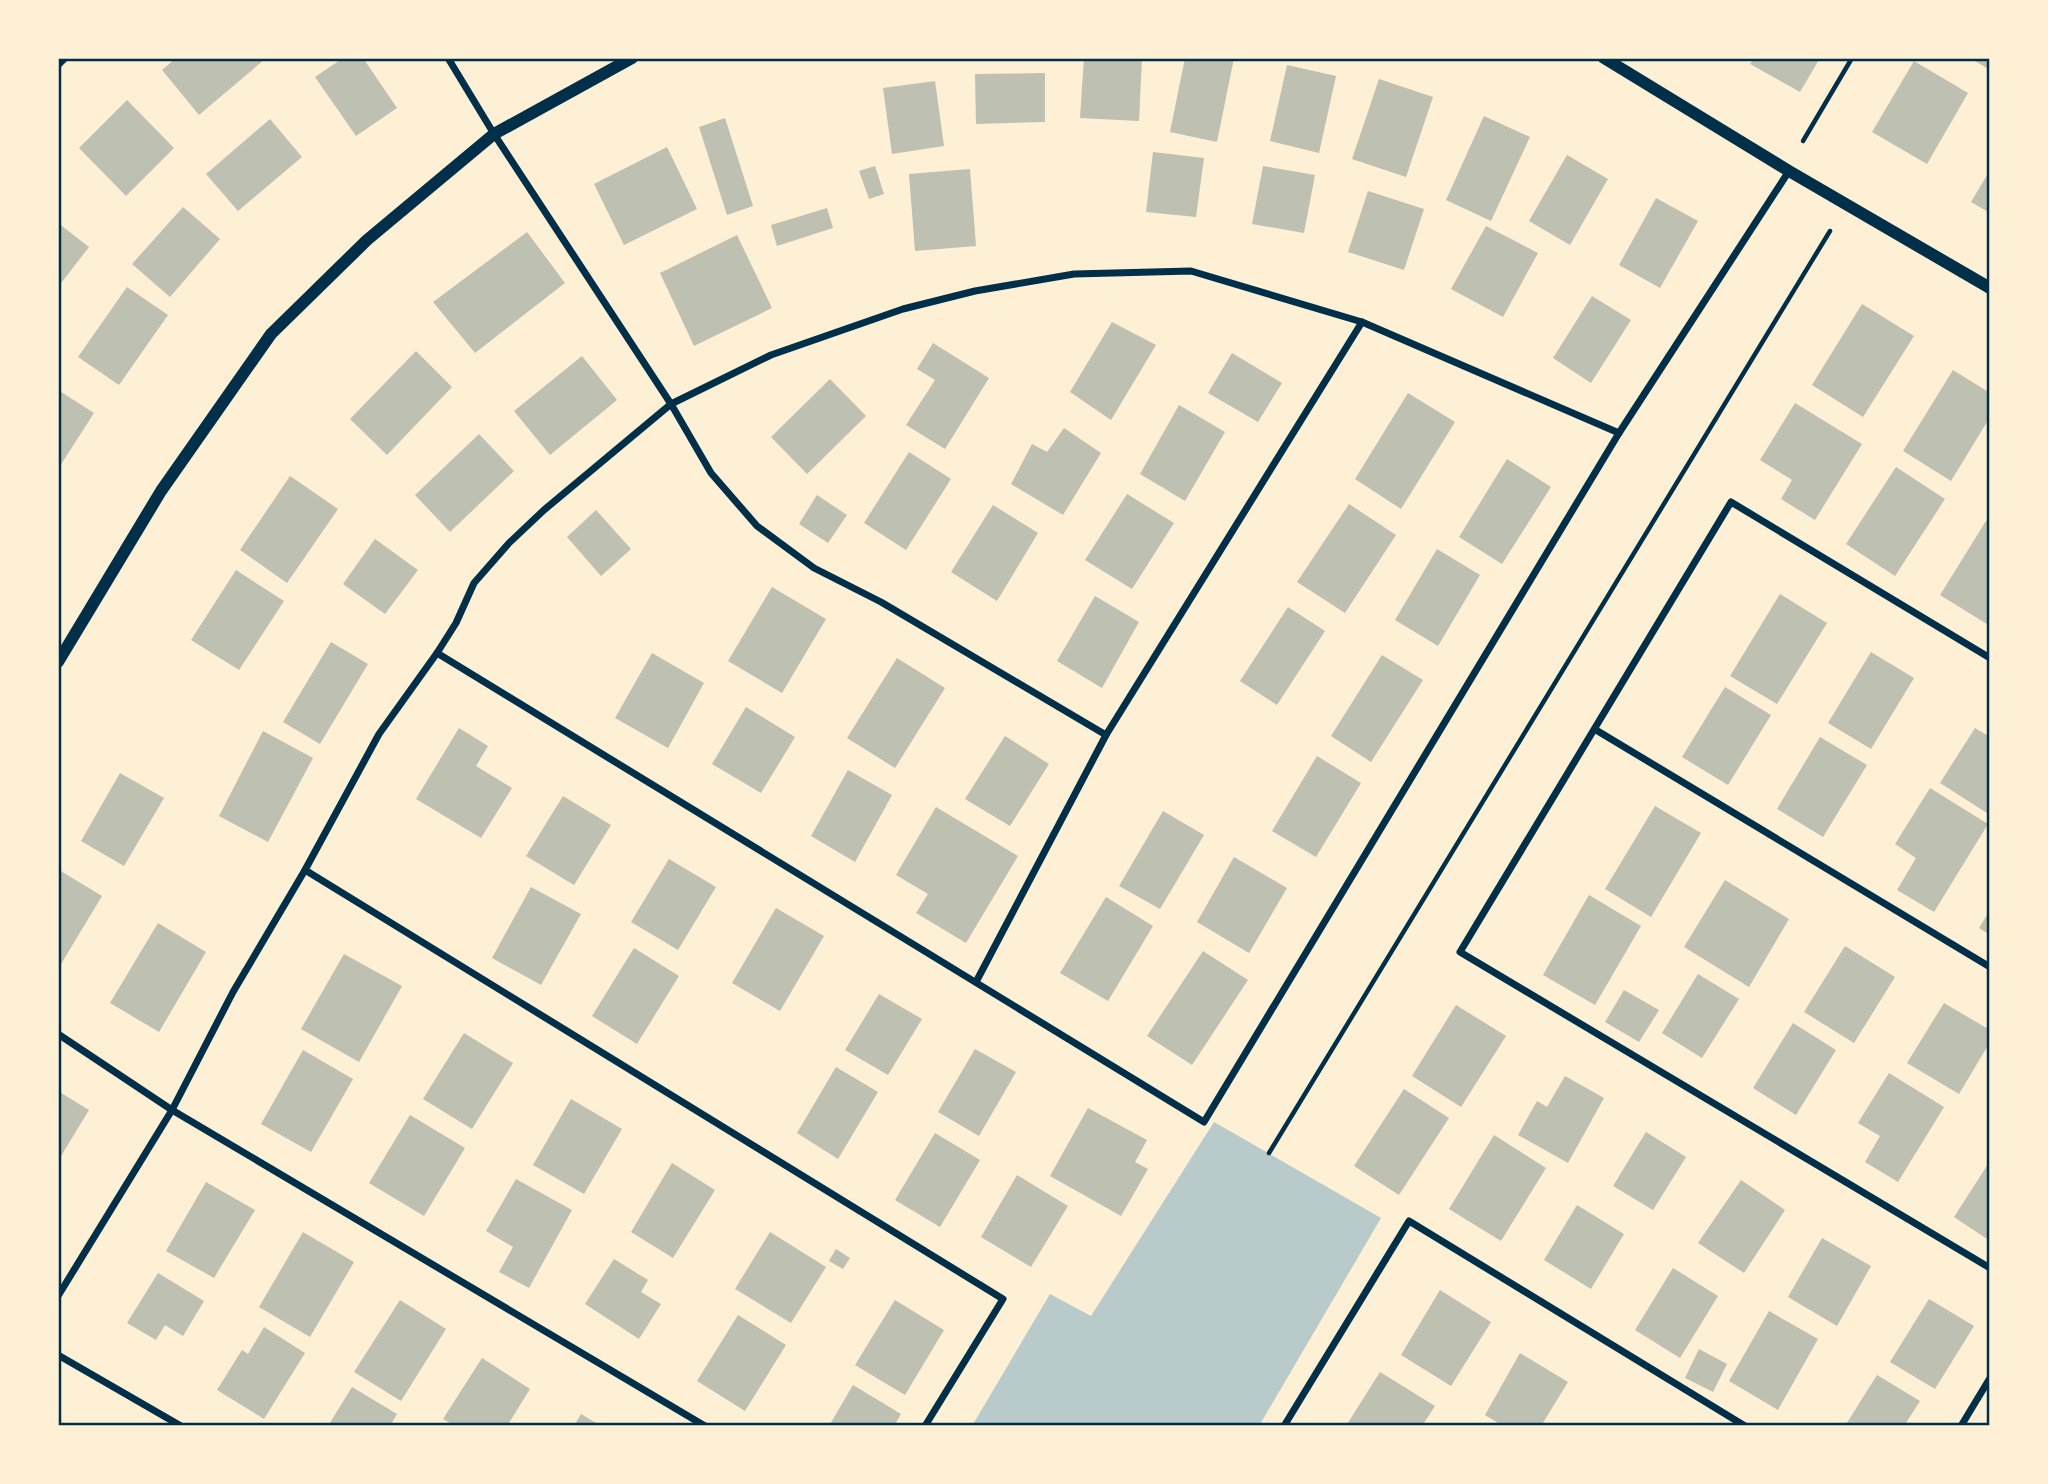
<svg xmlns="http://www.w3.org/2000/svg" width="2048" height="1484" viewBox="0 0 2048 1484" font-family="Karla,sans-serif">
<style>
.green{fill:#b9caca}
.building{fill:#bec0b2}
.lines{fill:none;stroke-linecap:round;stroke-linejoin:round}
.path{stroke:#003049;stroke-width:4.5}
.minor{stroke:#003049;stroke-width:7}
.tertiary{stroke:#003049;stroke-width:12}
.neatline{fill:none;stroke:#003049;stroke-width:2.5}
</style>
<rect width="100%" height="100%" fill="#fdf0d5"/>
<path class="green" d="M1214 1122 1381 1218 1259 1426H972L1050 1294 1091 1316Z"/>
<g class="building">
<path d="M176 58H263L265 59 199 115 162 70Z"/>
<path d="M343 58H363L397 108 356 136 315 77Z"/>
<path d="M1084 58H1142L1139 121 1080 118Z"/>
<path d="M1185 58H1234L1217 142 1170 132Z"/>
<path d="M1754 58H1820L1800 92 1750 64Z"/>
<path d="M1970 58H1990V70Z"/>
<path d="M1914 61 1968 93 1927 164 1872 132Z"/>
<path d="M1287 65 1336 76 1319 153 1270 141Z"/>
<path d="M1045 73V122L976 124 975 74Z"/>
<path d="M1379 79 1433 97 1406 177 1352 159Z"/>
<path d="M935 81 944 146 892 154 883 88Z"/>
<path d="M127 100 174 148 126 196 79 148Z"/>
<path d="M1484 116 1530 137 1491 221 1446 200Z"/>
<path d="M725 118 753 206 727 215 699 127Z"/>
<path d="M270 119 302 157 238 211 206 174Z"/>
<path d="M667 147 697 209 624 245 594 184Z"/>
<path d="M1153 152 1204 158 1196 217 1146 212Z"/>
<path d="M1567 155 1608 179 1570 245 1529 221Z"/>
<path d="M875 166 884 194 869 199 859 171Z"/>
<path d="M1263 166 1315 175 1304 233 1252 224Z"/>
<path d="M970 169 976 246 915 251 909 174Z"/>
<path d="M1990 170V213L1971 202Z"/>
<path d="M1368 191 1424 209 1404 270 1348 252Z"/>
<path d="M1656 198 1698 221 1660 288 1619 265Z"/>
<path d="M183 207 220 239 170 297 132 264Z"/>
<path d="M827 208 833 228 777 246 771 225Z"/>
<path d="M58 223 89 247 58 287Z"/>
<path d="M1486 226 1538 253 1503 317 1451 289Z"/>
<path d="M527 232 565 283 475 353 433 302Z"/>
<path d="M737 235 772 308 694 346 660 273Z"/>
<path d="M127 287 168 315 119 385 78 357Z"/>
<path d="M1592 296 1631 320 1591 383 1553 358Z"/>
<path d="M1862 304 1914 336 1863 417 1812 385Z"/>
<path d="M1112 322 1156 345 1111 420 1070 392Z"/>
<path d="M933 343 989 378 945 449 906 425 935 380 917 369Z"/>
<path d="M416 351 452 387 387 455 350 419Z"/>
<path d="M1232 353 1282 383 1258 422 1208 393Z"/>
<path d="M582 356 617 400 550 455 514 411Z"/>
<path d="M1953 370 1990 393V417L1951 481 1903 451Z"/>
<path d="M830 379 866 416 807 474 771 437Z"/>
<path d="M58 390 94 413 58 469Z"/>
<path d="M1408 393 1455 422 1401 509 1355 479Z"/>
<path d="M1795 403 1862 444 1815 520 1781 499 1792 480 1760 460Z"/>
<path d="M1179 405 1225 432 1185 501 1140 474Z"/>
<path d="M1064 428 1101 453 1063 515 1011 484 1032 444 1047 452Z"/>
<path d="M479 434 514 471 450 532 415 495Z"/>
<path d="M909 452 951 479 906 550 864 523Z"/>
<path d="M1507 459 1551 487 1502 564 1459 537Z"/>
<path d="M1896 467 1945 499 1895 576 1846 544Z"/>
<path d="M290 476 338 509 287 583 240 550Z"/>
<path d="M1127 494 1174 523 1132 589 1085 560Z"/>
<path d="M817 495 847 515 828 543 799 524Z"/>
<path d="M1349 504 1396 535 1345 613 1297 582Z"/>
<path d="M993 505 1038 533 997 601 951 572Z"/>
<path d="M596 510 631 549 601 576 567 537Z"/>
<path d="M1986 521 1990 523V626L1940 595Z"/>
<path d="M375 539 418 570 385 614 343 584Z"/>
<path d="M1437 549 1480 575 1438 646 1395 620Z"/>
<path d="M236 570 284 601 239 670 191 640Z"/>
<path d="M772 587 826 619 782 693 728 661Z"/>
<path d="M1780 594 1827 623 1777 704 1730 676Z"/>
<path d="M1095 596 1139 622 1102 688 1057 661Z"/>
<path d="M1288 607 1325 631 1277 705 1240 681Z"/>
<path d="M331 642 368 664 320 744 283 722Z"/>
<path d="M1871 652 1914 678 1871 749 1828 723Z"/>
<path d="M652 653 704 683 668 748 615 718Z"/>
<path d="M1382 655 1423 680 1371 762 1331 736Z"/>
<path d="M897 658 945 688 895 768 847 738Z"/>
<path d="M1725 687 1771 715 1728 785 1682 757Z"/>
<path d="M746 707 795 737 761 793 712 764Z"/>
<path d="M459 728 488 746 476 766 512 788 481 838 416 799Z"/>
<path d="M1975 728 1990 737V815L1940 783Z"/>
<path d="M263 731 313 758 268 842 219 816Z"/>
<path d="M1005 736 1049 764 1010 826 965 799Z"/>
<path d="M1820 737 1867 765 1823 837 1777 809Z"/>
<path d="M1317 756 1361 783 1316 857 1272 831Z"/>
<path d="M848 770 892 795 855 862 811 836Z"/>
<path d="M120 773 164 798 124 866 81 841Z"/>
<path d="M1930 788 1988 824 1934 912 1897 890 1916 858 1895 844Z"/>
<path d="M563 796 611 825 574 885 526 856Z"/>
<path d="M1655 806 1701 833 1651 917 1605 889Z"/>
<path d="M936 807 1018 856 966 943 916 913 928 894 896 875Z"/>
<path d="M1163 811 1204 835 1160 909 1119 886Z"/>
<path d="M1234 857 1287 888 1249 953 1197 922Z"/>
<path d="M669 859 716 887 678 950 631 922Z"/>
<path d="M59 870 102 896 58 969V872Z"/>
<path d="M1725 880 1789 919 1749 987 1684 947Z"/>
<path d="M531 887 581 914 541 985 492 958Z"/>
<path d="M1589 895 1641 926 1595 1005 1543 975Z"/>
<path d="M1106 897 1153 926 1108 1001 1060 973Z"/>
<path d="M776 908 824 936 780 1011 732 983Z"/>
<path d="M1990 910V935L1979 928Z"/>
<path d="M158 923 206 952 159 1032 110 1003Z"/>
<path d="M1845 946 1895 977 1854 1043 1804 1012Z"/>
<path d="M634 948 679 976 637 1044 592 1016Z"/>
<path d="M1203 951 1248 980 1192 1065 1147 1036Z"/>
<path d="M344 954 402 986 359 1062 301 1029Z"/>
<path d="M1698 974 1739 999 1702 1058 1662 1033Z"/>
<path d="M1624 990 1659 1010 1639 1042 1605 1022Z"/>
<path d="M879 994 922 1019 888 1075 845 1050Z"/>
<path d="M1944 1003 1990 1030V1042L1959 1094 1907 1063Z"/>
<path d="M1456 1005 1506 1036 1461 1107 1412 1076Z"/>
<path d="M1793 1023 1836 1050 1796 1115 1753 1088Z"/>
<path d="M464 1033 513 1063 472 1129 423 1099Z"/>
<path d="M975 1049 1016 1072 979 1136 938 1112Z"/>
<path d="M303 1050 353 1079 311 1152 261 1124Z"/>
<path d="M836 1067 878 1092 838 1159 797 1133Z"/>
<path d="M1889 1073 1944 1107 1898 1182 1865 1162 1880 1136 1858 1123Z"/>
<path d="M1565 1076 1604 1098 1568 1163 1518 1135 1537 1101 1547 1107Z"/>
<path d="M1404 1089 1449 1118 1399 1195 1354 1166Z"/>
<path d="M58 1091 89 1110 58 1161Z"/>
<path d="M571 1099 622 1129 584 1194 533 1165Z"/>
<path d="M1088 1108 1147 1140 1135 1162 1148 1169 1121 1216 1050 1176Z"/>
<path d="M410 1115 465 1148 424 1216 369 1183Z"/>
<path d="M1646 1132 1686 1157 1653 1210 1613 1186Z"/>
<path d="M935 1133 980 1160 940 1227 895 1200Z"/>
<path d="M1494 1135 1546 1168 1501 1241 1449 1209Z"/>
<path d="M1990 1161V1241L1954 1217Z"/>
<path d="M672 1163 715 1190 673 1258 631 1232Z"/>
<path d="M1017 1175 1068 1206 1031 1267 981 1237Z"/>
<path d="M516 1179 572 1210 529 1288 499 1272 513 1247 486 1231Z"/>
<path d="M1741 1180 1785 1210 1744 1273 1698 1243Z"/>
<path d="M206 1182 255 1210 214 1278 166 1251Z"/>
<path d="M1577 1205 1624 1234 1591 1289 1544 1260Z"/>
<path d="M303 1232 354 1262 310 1337 259 1307Z"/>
<path d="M770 1232 826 1267 791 1323 735 1289Z"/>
<path d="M1822 1238 1871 1266 1837 1326 1788 1297Z"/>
<path d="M836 1249 850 1258 843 1269 829 1261Z"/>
<path d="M614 1259 648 1280 641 1292 661 1304 639 1339 585 1304Z"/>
<path d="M1673 1268 1718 1296 1680 1358 1635 1330Z"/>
<path d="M158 1273 204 1301 183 1336 165 1325 156 1340 127 1323Z"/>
<path d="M1440 1290 1491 1322 1451 1386 1401 1355Z"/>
<path d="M1929 1299 1974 1326 1935 1389 1890 1362Z"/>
<path d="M400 1300 446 1329 401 1401 354 1372Z"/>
<path d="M895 1300 944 1330 905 1395 855 1365Z"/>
<path d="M1769 1311 1818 1339 1778 1410 1729 1381Z"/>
<path d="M738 1315 786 1345 745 1411 697 1381Z"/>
<path d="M264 1327 305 1353 264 1419 217 1390 242 1350 248 1354Z"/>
<path d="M1699 1349 1727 1364 1713 1392 1685 1378Z"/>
<path d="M1520 1353 1568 1382 1541 1426H1503L1485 1415Z"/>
<path d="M482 1358 530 1389 507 1426H455L443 1419Z"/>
<path d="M1380 1372 1435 1406 1422 1426H1346Z"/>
<path d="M1877 1375 1920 1401 1904 1426H1845Z"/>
<path d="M853 1385 901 1414 894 1426H829Z"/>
<path d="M352 1387 397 1414 390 1426H328Z"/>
<path d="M581 1414 601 1426H574Z"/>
</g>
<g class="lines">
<g class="path">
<path d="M1803 141 1852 58"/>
<path d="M1269 1153 1830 231"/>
</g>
<g class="minor">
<path d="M448 58 494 134 671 404 711 473 757 526 814 568 881 602 1106 735"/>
<path d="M58 65 65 58"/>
<path d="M437 653 1204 1122 1619 433 1789 171"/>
<path d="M1990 658 1731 502 1460 952 1990 1268"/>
<path d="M1596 730 1990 967"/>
<path d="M305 870 1003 1299 925 1426"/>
<path d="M976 982 1106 735 1362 322"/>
<path d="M58 1034 172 1110 705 1426"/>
<path d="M58 1296 172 1110 233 992 305 870 379 734 437 653 456 623 474 583 509 543 544 510 671 404 771 355 903 309 975 291 1074 274 1191 271 1362 322 1619 433"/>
<path d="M58 1355 181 1426"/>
<path d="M1284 1426 1409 1221 1745 1426"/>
<path d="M1961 1426 1990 1378"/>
</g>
<g class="tertiary">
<path d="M1604 58 1789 171 1990 288"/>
<path d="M58 662 161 491 271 334 367 240 494 134 632 58"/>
</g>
</g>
<rect width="2048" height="1484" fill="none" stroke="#fdf0d5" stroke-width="119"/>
<rect x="60" y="60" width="1928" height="1364" class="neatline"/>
</svg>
